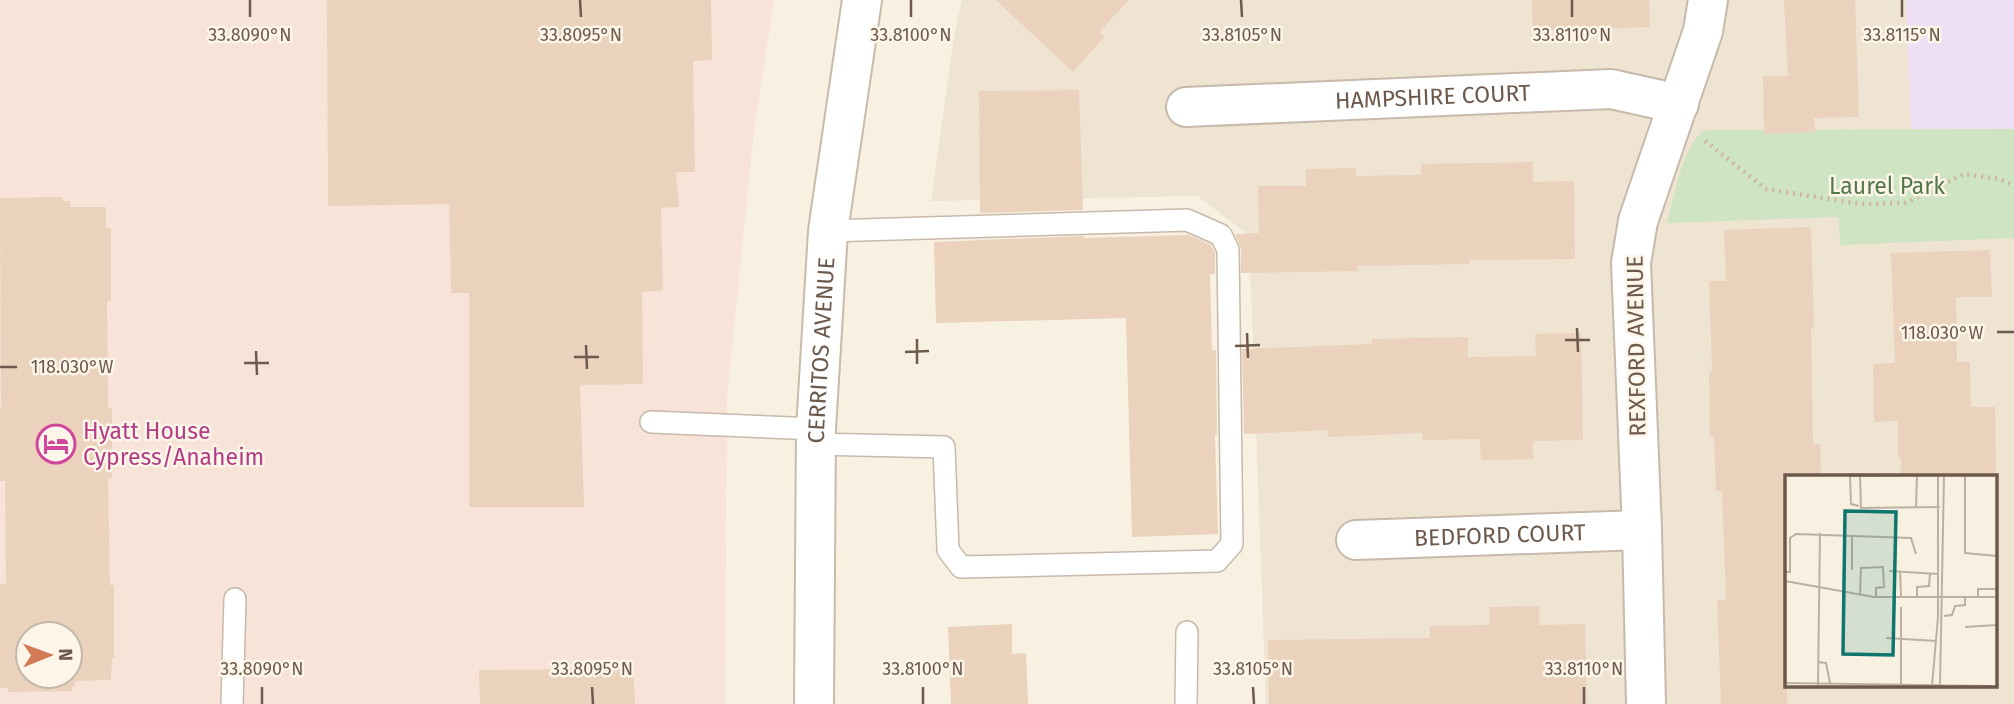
<svg xmlns="http://www.w3.org/2000/svg" width="2014" height="704" viewBox="0 0 2014 704" font-family="'Fira Sans',sans-serif">
<style>
.residential{fill:#efe3d2;fill-rule:evenodd}
.commercial{fill:#f7e3d7;fill-rule:evenodd}
.education{fill:#eedff4}
.green{fill:#cee4c3}
.building{fill:#ead2bd;fill-rule:evenodd}
.lines{fill:none;stroke-linecap:round;stroke-linejoin:round}
.service-casing{stroke:#c7b9ab;stroke-width:24}
.minor-casing{stroke:#c7b9ab;stroke-width:42}
.secondary-casing{stroke:#cabaa9;stroke-width:42}
.path{stroke:#ceb6a1;stroke-width:4.5;stroke-dasharray:2 5;stroke-linecap:butt}
.service{stroke:#fff;stroke-width:21}
.minor{stroke:#fff;stroke-width:38}
.secondary{stroke:#fff;stroke-width:38}
.ticks{fill:none;stroke:#6d5a4c;stroke-width:2.5}
.labels{text-anchor:middle;stroke-width:5;stroke-linejoin:round;paint-order:stroke}
.street-label{font-size:23px;fill:#6d5a4c;stroke:#fcf5e8}
.park-label{font-size:23px;fill:#547749;stroke:#fcf5e8}
.hotel-label{font-size:23px;fill:#b23c85;stroke:#fcf5e8;text-anchor:start}
.inset-road{fill:none;stroke:#bcb0a2;stroke-width:2}
.view{fill:#0f766e;fill-opacity:0.15;stroke:#0f766e;stroke-width:3.5}
.inset-edge{fill:none;stroke:#6d5a4c;stroke-width:3.5}
.ticks-label{font-size:18px;text-anchor:middle;fill:#6d5a4c;stroke:#fcf5e8;stroke-width:5;stroke-linejoin:round;paint-order:stroke}
</style>
<rect width="100%" height="100%" fill="#f8f1e2"/>
<path class="residential" d="M962 0H2014V704H1266L1249 235 1197 196 931 201 954 37ZM1786 476H1995V685H1786Z"/>
<path class="commercial" d="M0 0H774L754 131 727 397 725 704H0ZM28 634H70V676H28Z"/>
<path class="education" d="M1906 0H2014V129H1911Z"/>
<path class="green" d="M2014 129V238L1840 245 1839 217 1667 223C1674 197 1682 146 1705 130Z"/>
<g class="building">
<path d="M327 0H711L712 60 693 61 695 172H676L679 207 661 208 663 290 642 292 643 384 580 385 584 507H469V293H451L449 204 328 206Z"/>
<path d="M996 0H1129L1099 32 1104 37 1073 72Z"/>
<path d="M1532 0H1649L1650 27 1533 31Z"/>
<path d="M1784 0H1855L1859 117 1814 118 1815 132 1764 134 1763 76H1788Z"/>
<path d="M1079 90 1083 210 980 213 979 91Z"/>
<path d="M1533 162V182L1574 181 1575 259 1469 260V264L1358 266V271L1241 273V249L1235 234 1259 233 1258 186H1306V169L1356 168V176L1421 175V164Z"/>
<path d="M63 197V201H70V207H106V228L111 229V301H107L108 408H112V478H108L110 585H114V658H112L111 680 75 681V686L72 687V691L8 692V688H0V584H6L5 481H0V409H1L0 198ZM28 634H70V676H28Z"/>
<path d="M1811 227 1814 327H1811L1813 444H1820L1821 477H1787V704H1721L1717 600H1726L1722 491H1716L1714 437H1710L1709 372H1712L1709 281H1726L1724 230Z"/>
<path d="M1189 235 1211 245 1215 253V274H1210L1212 350H1216L1217 435H1215L1218 534 1132 537 1126 318 936 323 934 242 1083 236 1084 238Z"/>
<path d="M1990 250 1992 297H1956L1957 362H1970L1971 407H1995L1996 477H1901V457H1898V421L1874 422 1873 364 1895 363 1891 253Z"/>
<path d="M1581 333 1583 440 1533 441V459L1481 460 1480 439 1423 440 1422 433 1328 437 1327 430 1244 434 1242 349 1372 344V339L1468 337V357L1536 356 1535 334Z"/>
<path d="M1539 606V625L1585 624 1587 704H1269L1268 640 1430 638V626L1490 625 1489 607Z"/>
<path d="M1012 624V654L1026 653 1028 704H951L948 627Z"/>
<path d="M633 661 635 704H480L479 670 586 669 587 664Z"/>
</g>
<g class="lines">
<defs>
<g id="service">
<path d="M651 422 816 429"/>
<path d="M816 444 944 447 948 550 961 567 1217 561 1232 544 1228 250 1221 235 1187 220 828 231"/>
<path d="M232 704 235 599"/>
<path d="M1186 704 1187 632"/>
</g>
<g id="minor">
<path id="s1" d="M1186 107 1611 89 1679 104"/>
<path id="s2" d="M1356 540 1642 530"/>
<path d="M1646 704 1642 530 1631 263 1638 221 1703 31 1708 0"/>
</g>
<g id="secondary">
<path id="s3" d="M814 704 816 429 828 231 862 0"/>
</g>
</defs>
<use href="#service" class="service-casing"/>
<use href="#minor" class="minor-casing"/>
<use href="#secondary" class="secondary-casing"/>
<path class="path" d="M1705 141 1766 189 1861 204 1906 203 1964 174 2000 179 2014 186"/>
<use href="#service" class="service"/>
<use href="#minor" class="minor"/>
<use href="#secondary" class="secondary"/>
</g>
<path class="ticks" d="M250 0V17M580 0 581 17M911 0V17M1241 0 1242 17M1572 0V17M1902 0V17M1577 328 1578 352M1997 332H2014M1247 333 1248 358M917 339V364M1565 340H1590M586 345 587 369M1235 346 1260 345M256 351 257 375M905 352 929 351M574 357H599M244 363H269M0 367H17M262 687V704M592 687 593 704M923 687V704M1253 687 1254 704M1584 687V704"/>
<defs>
<symbol id="hotel-ring" viewBox="-11 -11 22 22"><circle r="9.5" fill="#fcf5e8" stroke="#d1479c" stroke-width="1.5"/><path d="M-6-4.5h1.5V1H6V5H4.5V3h-9V5H-6ZM-4 0a1.8 1.8 0 1 1 3.6 0ZM.5 0V-2.5h3Q6-2.5 6 0Z" fill="#d1479c"/></symbol>
</defs>
<g fill-rule="evenodd">
<use href="#hotel-ring" x="34" y="422" width="44" height="44"/>
</g>
<g class="labels">
<g class="street-label">
<text dy="8" stroke="none"><textPath href="#s1" startOffset="247">HAMPSHIRE COURT</textPath></text>
<text transform="translate(1636 346) rotate(-91)" y="8">REXFORD AVENUE</text>
<text dy="8" stroke="none"><textPath href="#s3" startOffset="354">CERRITOS AVENUE</textPath></text>
<text dy="8" stroke="none"><textPath href="#s2" startOffset="144">BEDFORD COURT</textPath></text>
</g>
<g class="park-label">
<text x="1887" y="194">Laurel Park</text>
</g>
<g class="hotel-label">
<text x="83" y="439">Hyatt House<tspan x="83" dy="26">Cypress/Anaheim</tspan></text>
</g>
</g>
<g transform="translate(1785 475)">
<rect width="212" height="212" fill="#f8f1e2"/>
<path class="inset-road" d="M180 0V78L212 81M65 1 131 0M65 1 66 29 74 31M75 1 76 33 155 32M131 32 132 0M67 95V60M104 96 153 99M115 96 116 121M0 97H5V63L11 59 126 63 131 79M0 106 89 122H212M75 120 76 93 98 92 99 112 91 113V122M193 121V114H212M132 122V112L144 111 145 99M159 141 167 140 170 131 180 130V123M180 152 212 150M101 163 152 166M33 187 41 188 45 208M0 208 207 211M116 209V132M33 211 35 58M147 211 153 142V0M155 211 159 0"/>
<path class="view" d="M60 36 111 37 108 180 58 179Z"/>
<rect width="212" height="212" class="inset-edge"/>
</g>
<g class="ticks-label">
<text x="250" y="41">33.8090°N</text>
<text x="581" y="41">33.8095°N</text>
<text x="911" y="41">33.8100°N</text>
<text x="1242" y="41">33.8105°N</text>
<text x="1572" y="41">33.8110°N</text>
<text x="1902" y="41">33.8115°N</text>
<text x="1942" y="339">118.030°W</text>
<text x="72" y="373">118.030°W</text>
<text x="262" y="675">33.8090°N</text>
<text x="592" y="675">33.8095°N</text>
<text x="923" y="675">33.8100°N</text>
<text x="1253" y="675">33.8105°N</text>
<text x="1584" y="675">33.8110°N</text>
</g>
<g transform="translate(49 655) rotate(89)"><circle r="33" fill="#fcf5e8" stroke="#c3b7aa" stroke-width="2"/>
<path d="M0-5L12 26L0 18L-12 26Z" fill="#d37a56"/>
<text y="-10" font-size="19" font-weight="bold" text-anchor="middle" fill="#6d5a4c">N</text>
</g>
</svg>
